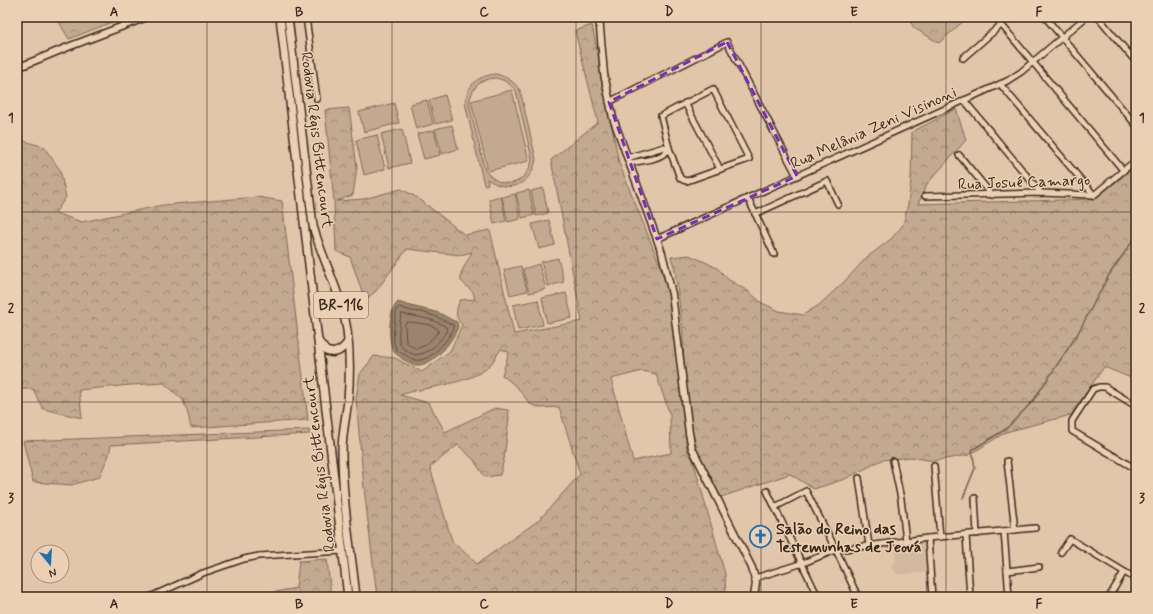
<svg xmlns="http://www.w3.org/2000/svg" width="1153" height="614" viewBox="0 0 1153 614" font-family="Mynerve,sans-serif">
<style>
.built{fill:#d2b89d}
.green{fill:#c3a990;stroke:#7f6a57;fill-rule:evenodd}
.forest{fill:url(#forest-crowns);stroke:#7f6a57;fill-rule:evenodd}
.water{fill:#9b836e;stroke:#755f4e}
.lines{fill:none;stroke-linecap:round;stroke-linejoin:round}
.shore{stroke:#614e3e;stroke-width:1}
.stream{stroke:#755f4e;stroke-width:1.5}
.minor-casing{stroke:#3b2a1e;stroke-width:8}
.major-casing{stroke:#3b2a1e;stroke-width:9}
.highway-casing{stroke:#3b2a1e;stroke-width:10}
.minor{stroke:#ecd0b3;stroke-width:5}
.major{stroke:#ecd0b3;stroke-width:6}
.highway{stroke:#ecd0b3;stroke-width:7}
.marked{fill:none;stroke:#7b2cbf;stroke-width:3;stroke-dasharray:8 5;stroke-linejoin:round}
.grid{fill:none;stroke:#3b2a1e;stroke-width:1;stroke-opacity:0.55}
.labels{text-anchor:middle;stroke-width:3;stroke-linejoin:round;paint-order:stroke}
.shield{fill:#ecd0b3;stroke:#705c4b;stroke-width:1}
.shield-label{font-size:15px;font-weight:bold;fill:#3b2a1e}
.street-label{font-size:16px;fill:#3b2a1e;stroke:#ecd0b3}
.poi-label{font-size:16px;font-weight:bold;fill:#3b2a1e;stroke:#ecd0b3;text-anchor:start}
.neatline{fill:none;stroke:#3b2a1e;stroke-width:1.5}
.grid-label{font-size:13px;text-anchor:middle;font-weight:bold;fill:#3b2a1e}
</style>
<defs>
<pattern id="forest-crowns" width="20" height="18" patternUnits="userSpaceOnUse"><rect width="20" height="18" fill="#c3a990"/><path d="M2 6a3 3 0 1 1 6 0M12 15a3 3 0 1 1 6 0" fill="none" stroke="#a08a75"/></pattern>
</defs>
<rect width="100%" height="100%" fill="#e2c6aa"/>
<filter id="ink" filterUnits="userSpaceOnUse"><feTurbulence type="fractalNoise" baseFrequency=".025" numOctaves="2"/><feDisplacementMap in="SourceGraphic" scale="8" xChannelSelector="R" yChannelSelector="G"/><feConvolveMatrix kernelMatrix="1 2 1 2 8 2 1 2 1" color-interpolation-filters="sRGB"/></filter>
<g filter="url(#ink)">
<path class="built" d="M924 541 926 543 928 572 897 575 890 566 896 562 895 545Z"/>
<g class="green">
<path d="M496 74C507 77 513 81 520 90L536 159C531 186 509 194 487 179L488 184 484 185 465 103C468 84 477 76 496 74ZM496 78C505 80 510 84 516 91L532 159C527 186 501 192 485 170L469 103C472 87 480 79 496 78Z"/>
<path d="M512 90 529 161 488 171 471 101Z"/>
<path d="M445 95 452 120 435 124 429 100Z"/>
<path d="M427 100 433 124 416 129 410 104Z"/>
<path d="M394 103 399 123 364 132 359 112Z"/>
<path d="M452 125 458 149 442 154 435 129Z"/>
<path d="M402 129 410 163 389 168 381 134Z"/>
<path d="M434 130 440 155 424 159 417 134Z"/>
<path d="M377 135 385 169 364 175 356 140Z"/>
<path d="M543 188 548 213 536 216 531 191Z"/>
<path d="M529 190 534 215 522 218 516 193Z"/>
<path d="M515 194 520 219 508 222 502 197Z"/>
<path d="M501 196 506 221 494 224 489 199Z"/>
<path d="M549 220 555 245 539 249 532 224Z"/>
<path d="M558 258 564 282 548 286 541 262Z"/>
<path d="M539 264 546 289 529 293 523 269Z"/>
<path d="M521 266 527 291 510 295 504 270Z"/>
<path d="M566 293 572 318 547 323 542 298Z"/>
<path d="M538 300 543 325 518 330 513 305Z"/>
</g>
<g class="forest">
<path d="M56 17H125L69 39Z"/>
<path d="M908 17H968L939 43 914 28Z"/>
<path d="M592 25 619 163 660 265 669 297 677 356 687 450 693 460 725 574 726 597H377L364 488 356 398 360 374 374 356 395 358 422 372 450 351 462 325C454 316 456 311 460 300L475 299 473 292 461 281V273L472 252 460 255 407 249 376 291 365 300 350 257 336 251 334 201 325 110 349 108 357 167 353 195 336 201 364 199 401 189 418 198 465 235 490 230 514 334 582 321 551 160 598 122 575 31ZM501 349 509 352 502 375 517 387 530 404 541 408 559 407 580 474 539 520 477 564 452 541 430 467 458 445 473 459 485 477 500 475 504 459 509 418 508 410 495 408 445 432 429 403 400 395C427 386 461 386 486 369 492 364 497 355 501 349ZM642 371 656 374 670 415 671 453 633 461 611 379Z"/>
<path d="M956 109 966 140 927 184 918 204 1095 199 1136 166V380L1104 367 1071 415 1006 432 969 455 933 461 911 457 882 460 845 479 814 489 790 474 721 497 694 446 684 372 683 333 675 270 671 257 689 255 705 262 717 268 729 280 748 291 762 303 779 311 803 315 819 305 845 281 866 258 891 239 903 225 908 204 911 181 912 132Z"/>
<path d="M21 140 44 147 60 170 66 197 55 213 82 222 163 205 257 197 282 201 308 420 191 428 188 414 183 400 164 383 130 385 79 390 82 418 43 409 33 389H17V143Z"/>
<path d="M309 430 310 434 111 445 109 455 99 477 71 485 33 482 23 441Z"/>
<path d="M327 559 331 597H250L296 588 299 561Z"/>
</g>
<path class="water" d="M398 302C412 307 425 309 439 313 445 315 450 320 457 322L458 327C452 342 433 367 415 365 407 363 398 356 393 351 388 339 388 311 398 302Z"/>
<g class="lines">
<g class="shore">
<path d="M399 307 411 311 422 312 437 317 453 325 454 328C448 340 430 363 415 360 412 360 409 357 407 356 403 354 399 352 396 349 391 341 395 318 397 309Z"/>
<path d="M402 314C417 317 433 318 446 327L447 330C440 342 430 354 415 355 411 353 404 350 401 346 397 341 399 320 402 314Z"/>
<path d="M407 322C416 323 434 323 439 331L426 345 416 349 406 342 405 324Z"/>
</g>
<path class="stream" d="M963 498 975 468 972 450 1006 429 1033 401 1077 335 1109 275 1136 236"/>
<defs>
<g id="minor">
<path d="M306 17 317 99"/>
<path d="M995 17 1123 170"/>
<path d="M1045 17 1136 125"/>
<path d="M1098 17 1136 62"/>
<path d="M963 58 1001 25"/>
<path d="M1000 84 1094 195"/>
<path d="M713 89 749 159 687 181 683 180 680 178 669 148 661 116Z"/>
<path d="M964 100 1041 193"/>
<path d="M609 102 727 42 797 176"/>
<path d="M685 103 720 169"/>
<path d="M959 155 992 195"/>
<path d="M627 158 664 147 669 148C663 160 641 161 629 163"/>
<path d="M925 196 1041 193 1094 195 1136 160"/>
<path d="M748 198 774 254"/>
<path d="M755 214 827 181 838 204"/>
<path d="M657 239 1007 81 1021 72 1086 17"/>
<path d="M1136 406 1105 387H1099L1093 389 1072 421V431L1136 469"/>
<path d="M893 461 901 499 906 541"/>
<path d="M1007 461 1015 530"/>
<path d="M934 466 940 537"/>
<path d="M859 478 869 545"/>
<path d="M767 491 818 597"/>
<path d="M975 498 977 534"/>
<path d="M775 507 806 491 836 550 858 597"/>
<path d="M1004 531 1009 597"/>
<path d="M966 535 970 597"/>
<path d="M928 538 932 597"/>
<path d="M1061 552 1070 539 1136 579"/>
<path d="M1007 571 1039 567"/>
<path d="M755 578 803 563 836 550 928 538 1035 528"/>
<path d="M150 597 203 573 244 559 259 556 343 551"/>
<path d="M1109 597 1124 572"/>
</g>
<g id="major">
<path d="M599 17 604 74 613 118 662 253 672 294 689 433 692 448 752 568 756 583 754 597"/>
<path d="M17 68 68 47 147 17"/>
</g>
<g id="highway">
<path d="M280 17 348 597"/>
<path d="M288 17 313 226C323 261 341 293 347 330 350 353 350 377 348 400 346 417 342 434 342 451 342 500 351 549 356 597"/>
<path d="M319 342 326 351C336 355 342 350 348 342"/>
</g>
</defs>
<use href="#minor" class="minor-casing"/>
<use href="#major" class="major-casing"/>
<use href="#highway" class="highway-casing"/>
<use href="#minor" class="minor"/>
<use href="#major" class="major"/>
<use href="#highway" class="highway"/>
</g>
</g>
<path class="marked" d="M727 42 797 176 657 239 609 102Z"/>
<path class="grid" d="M207 17V597M392 17V597M576 17V597M761 17V597M946 17V597M17 212H1136M17 402H1136"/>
<defs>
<symbol id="church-ring" viewBox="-11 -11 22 22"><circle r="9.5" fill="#ecd0b3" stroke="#1f6fb2" stroke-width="1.5"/><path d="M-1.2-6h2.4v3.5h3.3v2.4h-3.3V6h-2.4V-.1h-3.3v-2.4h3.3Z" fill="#1f6fb2"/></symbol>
</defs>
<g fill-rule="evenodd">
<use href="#church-ring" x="748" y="524" width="25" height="25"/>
</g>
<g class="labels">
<rect class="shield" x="314" y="292" width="54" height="26" rx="3"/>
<g class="shield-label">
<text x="341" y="310">BR-116</text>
</g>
<g class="street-label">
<text transform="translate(873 127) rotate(-24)" y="6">Rua Melânia Zeni Visinoni</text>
<text transform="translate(318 140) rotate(83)" y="6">Rodovia Régis Bittencourt</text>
<text transform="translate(1024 181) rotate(-2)" y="6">Rua Josué Camargo</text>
<text transform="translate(318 464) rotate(-97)" y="6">Rodovia Régis Bittencourt</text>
</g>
<g class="poi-label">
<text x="776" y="534">Salão do Reino das<tspan x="776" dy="18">Testemunhas de Jeová</tspan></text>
</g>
</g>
<rect width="1153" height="614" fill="none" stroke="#ecd0b3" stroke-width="44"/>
<g transform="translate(50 564) rotate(162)"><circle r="19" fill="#ecd0b3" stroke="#a58e77"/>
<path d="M0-3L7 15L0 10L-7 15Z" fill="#1f6fb2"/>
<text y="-6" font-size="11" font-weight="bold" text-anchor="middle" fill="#3b2a1e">N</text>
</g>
<rect x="22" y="22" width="1109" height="570" class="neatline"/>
<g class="grid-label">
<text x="114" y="16">A</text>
<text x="299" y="16">B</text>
<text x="484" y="16">C</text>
<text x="669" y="16">D</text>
<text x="854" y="16">E</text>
<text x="1039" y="16">F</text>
<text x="11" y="122">1</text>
<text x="1142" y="122">1</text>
<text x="11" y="312">2</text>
<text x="1142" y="312">2</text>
<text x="11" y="502">3</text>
<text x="1142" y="502">3</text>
<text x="114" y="608">A</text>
<text x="299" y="608">B</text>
<text x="484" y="608">C</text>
<text x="669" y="608">D</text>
<text x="854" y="608">E</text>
<text x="1039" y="608">F</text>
</g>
</svg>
